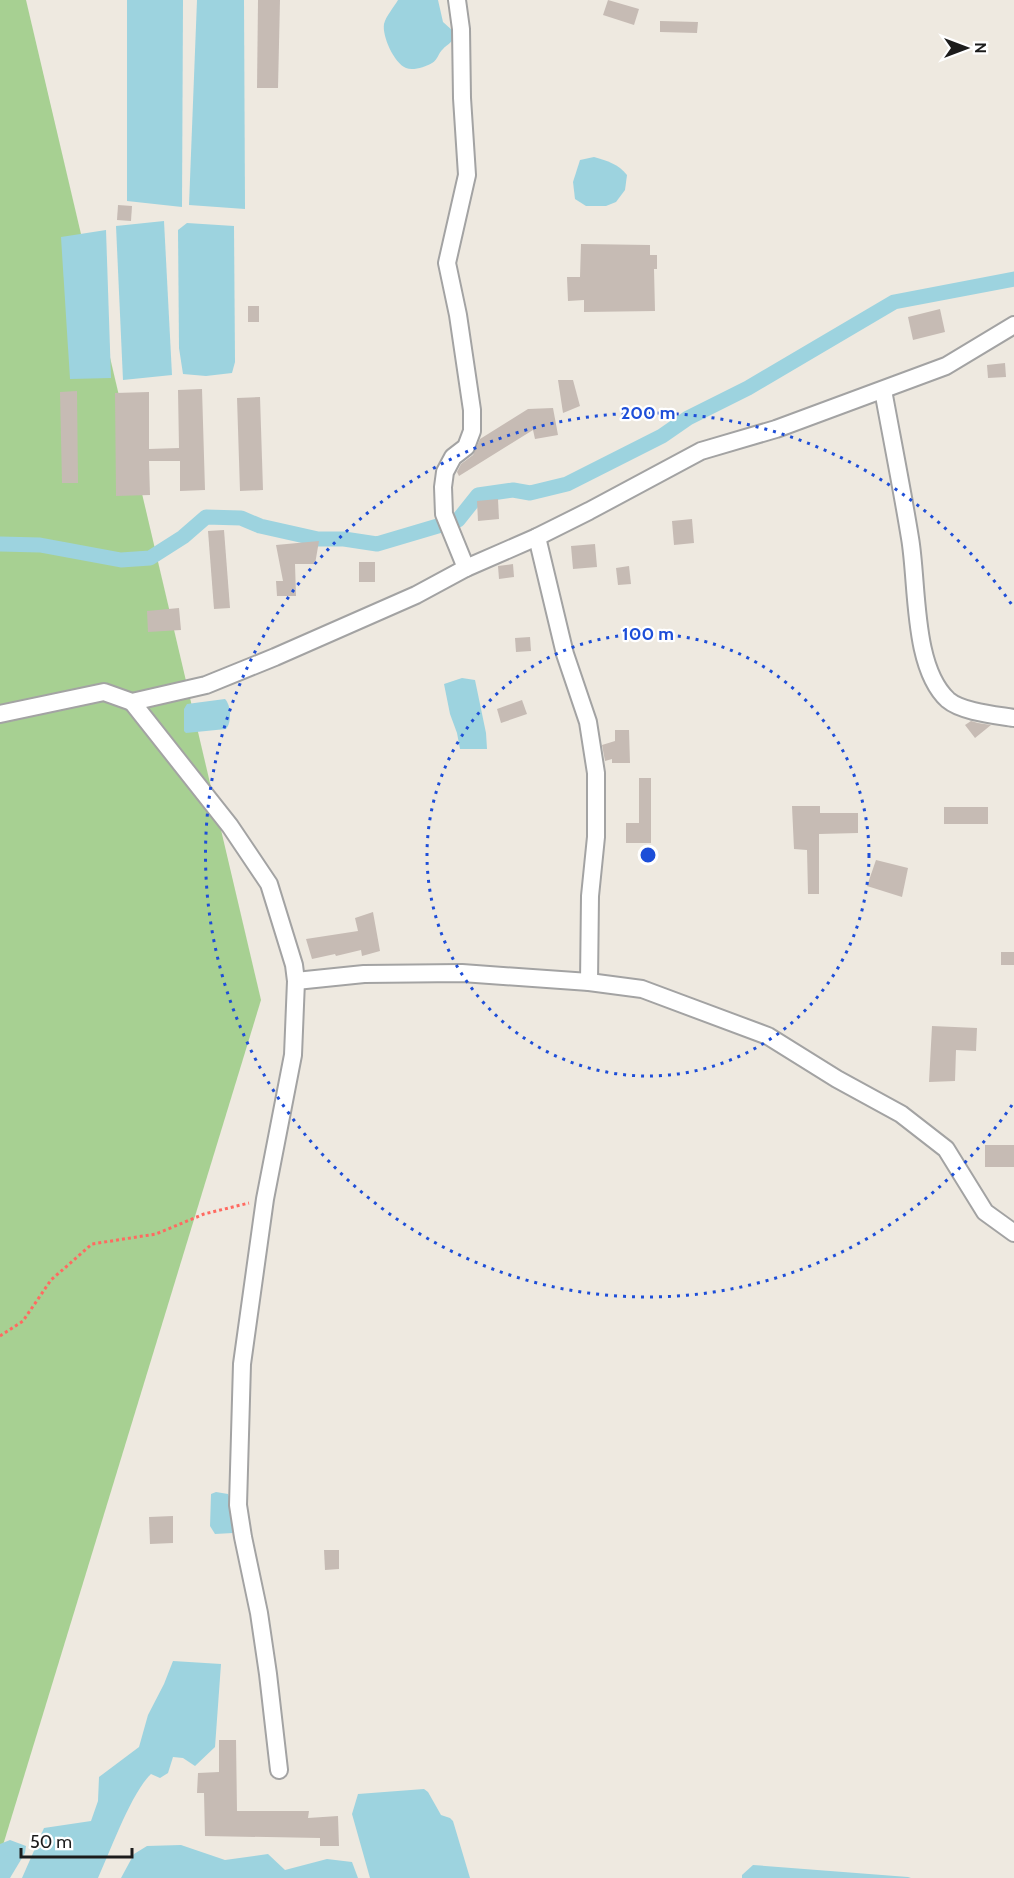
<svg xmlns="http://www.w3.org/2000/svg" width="1014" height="1878" viewBox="0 0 1014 1878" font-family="Cabin,sans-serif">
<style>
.forest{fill:#a7d092}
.water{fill:#9dd3df}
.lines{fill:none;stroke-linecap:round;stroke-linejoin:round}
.canal{stroke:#9dd3df;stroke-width:15}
.building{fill:#c6bbb4}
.street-casing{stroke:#a3a3a3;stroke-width:20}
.path{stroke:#ff6a61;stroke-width:3;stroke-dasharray:3 3;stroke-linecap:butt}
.street{stroke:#fff;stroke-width:16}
.ring{fill:none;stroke:#1d4ed8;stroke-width:3;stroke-dasharray:3 6}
.centre{fill:#1d4ed8;stroke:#fff;stroke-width:3}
.ring-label{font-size:18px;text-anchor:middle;font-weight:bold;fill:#1d4ed8;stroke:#fff;stroke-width:4.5;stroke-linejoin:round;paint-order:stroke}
</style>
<rect width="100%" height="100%" fill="#eee9e0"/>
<path class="forest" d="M0 0H26L261 1000 0 1855Z"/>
<g class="water">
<path d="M127 0H183L182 207 127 201Z"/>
<path d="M197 0H244L245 209 189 205Z"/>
<path d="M398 0H438L443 22 453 31C453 44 451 41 443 49 438 53 438 60 432 63 425 67 413 71 406 68 394 63 382 36 384 24 386 16 394 7 398 0Z"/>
<path d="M594 157C608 161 618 164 627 175L625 190 616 202 606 206H586L575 199 573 182 580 160Z"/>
<path d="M164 221 172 375 123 380 116 226Z"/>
<path d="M187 223 234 226 235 362 232 373 206 376 183 374 179 348 178 230Z"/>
<path d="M106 230 111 378 70 379 61 237Z"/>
<path d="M462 678 475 680 486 733 487 749H460L457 733 450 714 444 684Z"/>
<path d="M225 699C231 705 232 722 226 729L186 733 184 731V709L187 704Z"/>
<path d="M216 1492 228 1494 229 1497 235 1527 233 1533 215 1534 210 1526 211 1494Z"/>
<path d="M173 1661 221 1664 215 1747 195 1766 183 1758 173 1757 168 1773 160 1778 151 1774C131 1793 110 1852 98 1878H22L44 1828 91 1821 98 1801 99 1777 139 1747 148 1715 164 1684Z"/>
<path d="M424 1789 428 1792 441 1815 450 1818 453 1821 470 1878H370L352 1814 358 1794Z"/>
<path d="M10 1840 26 1846 25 1853 10 1878H0V1844Z"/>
<path d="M181 1845 225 1860 268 1854 285 1870 327 1859 352 1862 358 1878H121L134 1854 147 1846Z"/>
<path d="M753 1865 908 1877 911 1878H742V1875Z"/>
</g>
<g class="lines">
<path class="canal" d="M0 544 40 545 121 560 150 558 183 537 206 517 241 518 260 526 318 539H344L377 544 458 520 478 495 513 490 530 493 567 484 662 436 688 418 748 388 894 302 1014 279"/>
</g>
<g class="building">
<path d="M258 0H280L278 88H257Z"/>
<path d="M608 0 639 9 634 25 603 15Z"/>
<path d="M660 21 698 22 697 33 660 32Z"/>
<path d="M118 205 132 206 131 221 117 220Z"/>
<path d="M581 244 650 245V255H657V269H654L655 311 584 312V300L568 301 567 277H580Z"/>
<rect x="248" y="306" width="11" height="16"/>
<path d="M940 309 945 332 913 340 908 317Z"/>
<path d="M1005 363 1006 377 988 378 987 365Z"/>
<path d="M558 380H573L580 406 563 413Z"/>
<path d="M202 389 205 490 180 491V461H149L150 495 116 496 115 393 149 392V449L179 448 178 390Z"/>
<path d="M77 391 78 483H62L60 392Z"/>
<path d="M260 397 263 490 240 491 237 398Z"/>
<path d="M553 408 558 435 535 439 533 430 459 476 457 472 461 464 473 455 480 439 528 409Z"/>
<path d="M498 499 499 519 478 521 477 501Z"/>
<path d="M692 519 694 543 674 545 672 521Z"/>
<path d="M224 530 230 608 214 609 208 531Z"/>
<path d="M319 541 315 564H295L296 596H277L276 581H283L276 545Z"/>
<path d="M595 544 597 567 573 569 571 546Z"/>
<rect x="359" y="562" width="16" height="20"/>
<path d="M513 564 514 577 499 579 498 566Z"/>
<path d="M629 566 631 584 618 585 616 568Z"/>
<path d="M179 608 181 630 148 632 147 611Z"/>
<path d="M530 637 531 651 516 652 515 638Z"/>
<path d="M522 700 527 714 501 723 497 709Z"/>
<path d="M971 721 978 723 991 725 975 738 965 725Z"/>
<path d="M615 730H629L630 763H612V759L605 761 602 745 615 741Z"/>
<path d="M639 778H651V843H626V823H639Z"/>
<path d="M792 806H820V813H858V833L819 834V894H808L807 850 794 849Z"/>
<rect x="944" y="807" width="44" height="17"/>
<path d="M876 860 908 868 902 897 867 886Z"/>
<path d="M373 912 380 951 362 956 361 950 336 956 335 954 312 959 306 939 358 931 355 918Z"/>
<rect x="1001" y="952" width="13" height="13"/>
<path d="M932 1026 977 1028 976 1051 956 1050 955 1081 929 1082Z"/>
<rect x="985" y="1145" width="29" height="22"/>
<path d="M173 1516V1543L150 1544 149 1517Z"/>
<path d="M324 1550H339V1569L325 1570Z"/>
<path d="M219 1740H236L237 1811H309L308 1818 338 1816 339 1846H320V1838L205 1836 204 1793H197L198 1773 219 1772Z"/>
</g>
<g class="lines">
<defs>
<g id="street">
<path d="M457 0 461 29 462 98 467 175 447 263 458 315 472 410V431L466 447 453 457 445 472 443 487 444 514 466 568"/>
<path d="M883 390C892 439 902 489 910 538 918 584 912 667 948 700 962 712 996 715 1014 718"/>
<path d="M537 537 565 654 588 722 596 773V837L590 896 589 982"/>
<path d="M132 702 230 826 269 884 294 965 296 981 364 974 462 973 589 982 642 989 768 1036 837 1079 901 1114 946 1149 985 1212 1014 1233"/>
<path d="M0 714 104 692 132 702 206 685 275 657 416 595 466 568 537 537 589 511 701 451 776 429 946 366 1014 325"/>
<path d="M279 1770 268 1674 259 1613 243 1537 238 1505 242 1364 265 1199 293 1055 296 981"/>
</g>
</defs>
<use href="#street" class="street-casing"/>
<path class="path" d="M0 1336 23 1321 51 1280 92 1244 156 1234 204 1214 249 1203"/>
<use href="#street" class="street"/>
</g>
<g class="ring">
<circle cx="648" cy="855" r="221"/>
<path d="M1012 1105A442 442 0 1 1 1012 605"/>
</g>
<circle cx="648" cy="855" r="9" class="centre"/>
<g class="ring-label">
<text x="648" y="419">200 m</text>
<text x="648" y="640">100 m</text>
</g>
<g transform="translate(966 48) rotate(90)" stroke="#ffffff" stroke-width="4.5" paint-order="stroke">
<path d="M0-4.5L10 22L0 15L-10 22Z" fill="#1c1c1c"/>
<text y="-9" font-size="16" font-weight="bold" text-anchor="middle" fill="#1c1c1c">N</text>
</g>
<path d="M21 1848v9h111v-9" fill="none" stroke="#1c1c1c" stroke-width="3"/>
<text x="30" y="1848" font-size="18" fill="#1c1c1c" stroke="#ffffff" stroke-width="4.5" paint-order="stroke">50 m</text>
</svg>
